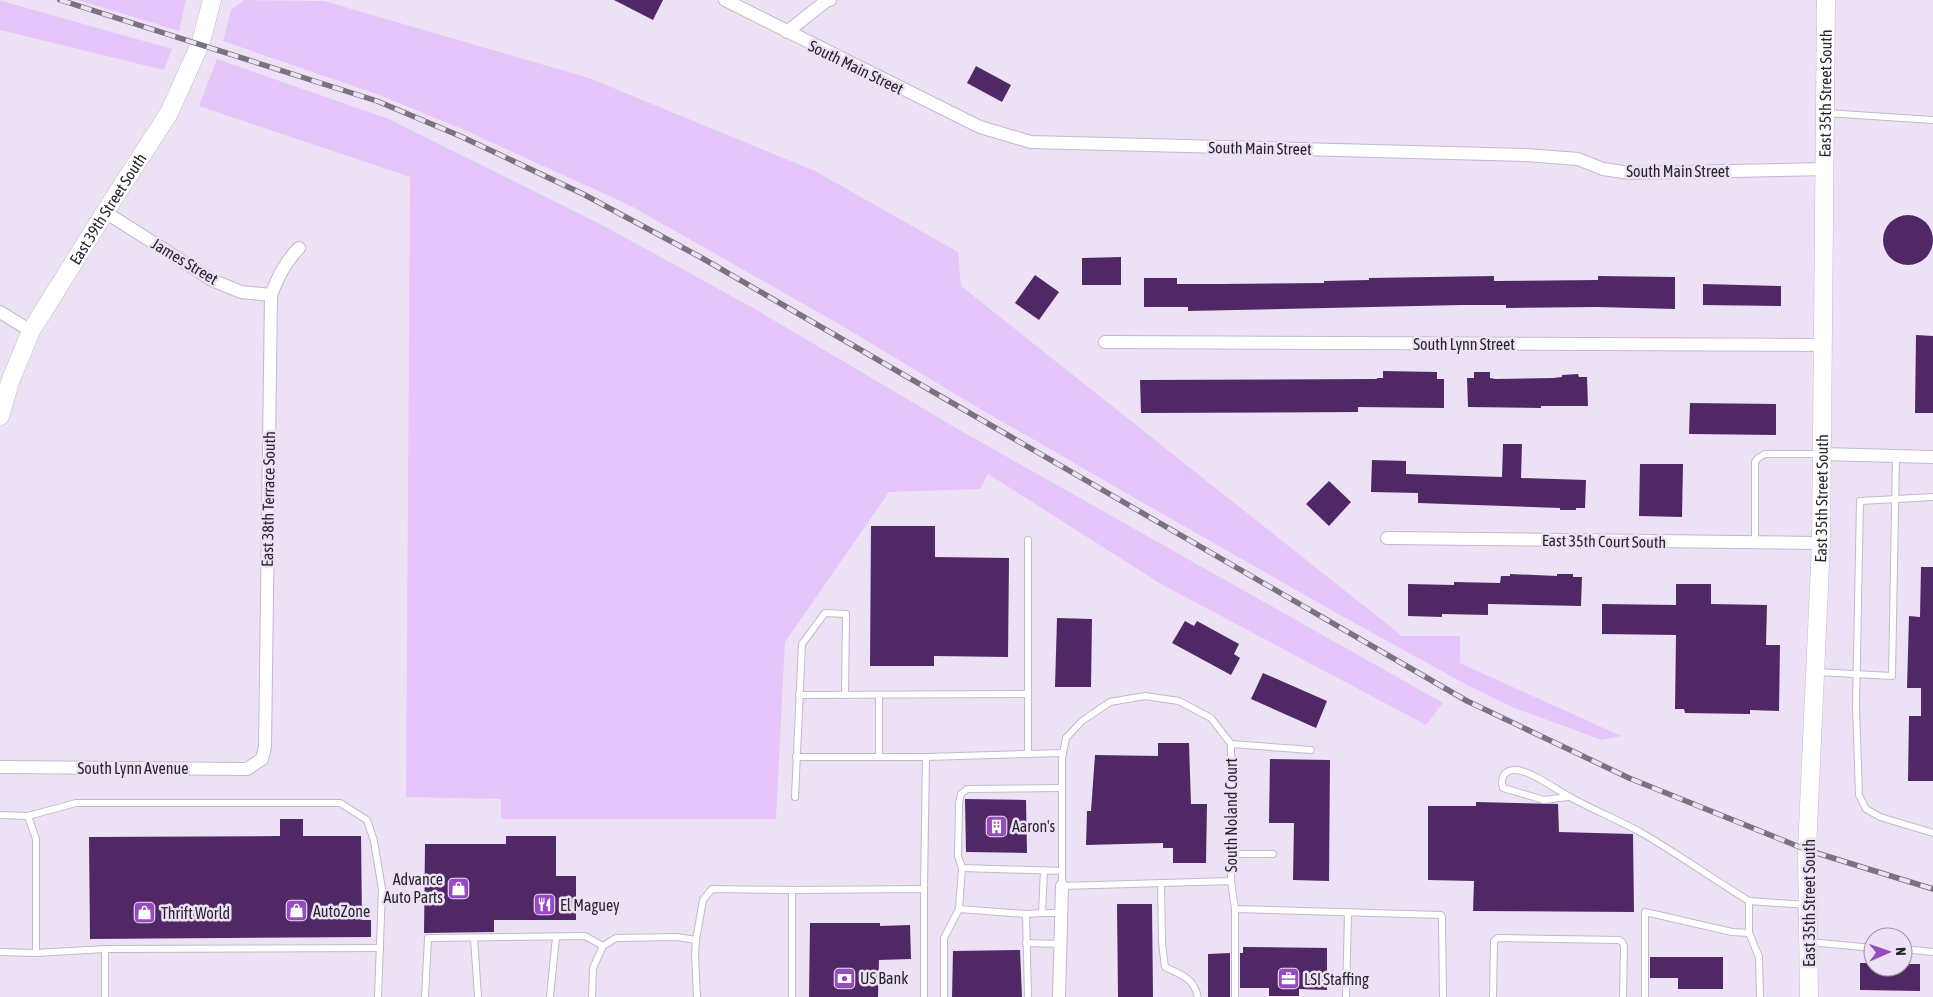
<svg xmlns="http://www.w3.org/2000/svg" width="1933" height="997" viewBox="0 0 1933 997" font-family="'Asap Condensed',sans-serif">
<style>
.green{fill:#e6c5fb}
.building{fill:#502866}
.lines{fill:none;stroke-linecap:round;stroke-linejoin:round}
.service-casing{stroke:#c3b9cb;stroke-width:8}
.minor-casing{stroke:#c3b9cb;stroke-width:14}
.secondary-casing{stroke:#c3b9cb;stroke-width:19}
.service{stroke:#fff;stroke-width:6}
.minor{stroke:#fff;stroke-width:12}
.secondary{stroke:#fff;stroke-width:18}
.rail-casing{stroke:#79737e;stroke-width:5.5}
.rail{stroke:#ede2f5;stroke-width:4;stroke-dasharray:11;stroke-linecap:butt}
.labels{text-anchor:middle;stroke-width:5;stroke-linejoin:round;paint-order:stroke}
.street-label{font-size:16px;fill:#29252c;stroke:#ede2f5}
.poi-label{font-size:16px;fill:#29252c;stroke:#ede2f5;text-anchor:start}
</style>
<rect width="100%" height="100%" fill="#ede2f5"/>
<g class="green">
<path d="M78 0H186L179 31Z"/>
<path d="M244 0 324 1 589 78 815 171 958 252 961 286 1402 636H1460V663L1621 736 1602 740 1512 707 1469 686 1340 615 1147 505 970 403 839 324 631 206 462 129 379 95 223 41 231 10Z"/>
<path d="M0 1H2L172 49 164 70 0 30Z"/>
<path d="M217 59 389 119 606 227 755 309 963 432 1443 703 1426 725 1161 584 988 474 980 489 889 492 785 642 776 819H501V799L406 797 410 177 199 106Z"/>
</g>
<g class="building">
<path d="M614 0H663L653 20Z"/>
<path d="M976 66 1011 85 1002 102 967 83Z"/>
<circle cx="1908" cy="240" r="25"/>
<path d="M1121 257V285H1082V258Z"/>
<path d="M1035 275 1059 292 1039 320 1015 303Z"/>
<path d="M1494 276V281L1598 280V276L1675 277V309L1597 307 1506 308V305H1462L1188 311V307H1144V278H1177V284H1222L1324 283V281L1369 280V278Z"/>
<path d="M1703 284 1781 286V306L1703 305Z"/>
<path d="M1916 335 1933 336V413H1915Z"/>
<path d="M1383 371 1437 372V379H1444V408L1358 407V412L1141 413 1140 380 1377 379V378H1383Z"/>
<path d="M1474 372H1490V378L1496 379 1553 378 1562 377V375L1578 374 1579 377H1587L1588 406H1541V408L1468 407 1467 378H1474Z"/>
<path d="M1690 403 1776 404V435L1689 434Z"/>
<path d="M1503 444H1522L1521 478 1586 480 1585 508H1576V510H1560V508L1418 503V493L1371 492 1372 460 1406 461V474L1502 477Z"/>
<path d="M1640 464H1683L1682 517 1639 516Z"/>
<path d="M1329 481 1351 502 1329 526 1306 504Z"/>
<path d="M871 526H935V557L1009 558 1008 657 934 656V666H870Z"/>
<path d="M1921 567H1933V781H1908L1909 716H1921V688H1907L1909 616 1920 617Z"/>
<path d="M1510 574 1557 576V574H1573V577H1582L1581 606 1488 604V615L1442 614V617L1408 616V584L1454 585V582L1500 583 1501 576H1510Z"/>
<path d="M1676 584H1711V604L1767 605 1766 645H1780L1779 711 1750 710V714L1685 713 1684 709H1675L1676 635 1602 634V604L1676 605Z"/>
<path d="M1057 618 1092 619 1091 687H1055Z"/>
<path d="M1185 621 1194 626 1197 621 1239 644 1234 654 1240 658 1231 675 1172 643Z"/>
<path d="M1263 673 1327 701 1316 728 1251 699Z"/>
<path d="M1158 743H1189L1191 804H1207L1206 863H1173V848H1163V843L1086 845 1087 811H1091L1095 755 1158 756Z"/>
<path d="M1270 759 1330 760 1329 881 1293 880 1294 823H1269Z"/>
<path d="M965 799 1026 800 1027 853 966 852Z"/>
<path d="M1476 802 1558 804 1559 832 1633 834 1634 912 1473 911 1474 881 1428 880V806H1476Z"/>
<path d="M280 819H303V836H361L362 920H371V937L90 939 89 837 280 836Z"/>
<path d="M506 836H556V876H576V920H494V932L424 933 425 844H506Z"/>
<path d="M1117 904H1152L1153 997H1118Z"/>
<path d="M810 923H880V926L910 925 911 959 879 960 878 997H809Z"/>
<path d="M1243 947 1327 948V990L1299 989V996H1269V988H1240V953H1243Z"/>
<path d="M1020 950 1022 997H952L953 951Z"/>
<path d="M1230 953V997H1208V954Z"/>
<path d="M1650 957H1723V989H1678V978H1650Z"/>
<path d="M1860 963H1873V967H1903V964H1920V991L1860 990Z"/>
</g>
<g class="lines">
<defs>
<g id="service">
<path d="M1826 113 1933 120"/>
<path d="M1933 497 1860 501 1856 707 1859 795 1866 809 1880 817 1933 833"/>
<path d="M1755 543V462L1758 458 1765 454H1821"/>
<path d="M1817 672 1892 676 1896 456"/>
<path d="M799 695 1027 694"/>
<path d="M879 695V757"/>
<path d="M1231 744 1311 750"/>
<path d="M1028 754V540"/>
<path d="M796 757H926"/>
<path d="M795 797 802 644 825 613 846 614 845 695"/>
<path d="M1568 797 1544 800 1503 788C1500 778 1504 770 1515 770 1531 770 1556 790 1570 797 1593 810 1619 820 1642 833 1678 854 1713 879 1749 901"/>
<path d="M0 815 28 816 36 839V953"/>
<path d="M28 816 76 803H340L367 820 374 841 382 889 378 997"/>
<path d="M1231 854H1273"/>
<path d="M1062 871 962 868 958 856 959 803 961 794 967 789 1062 788"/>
<path d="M1231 881 1062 886V759L1066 738 1082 721 1110 702 1145 696 1179 701 1211 718 1231 744V881L1235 909V997"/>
<path d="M1161 883 1162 943 1165 967C1181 975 1193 977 1198 997"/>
<path d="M924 889 926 757 1063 753"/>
<path d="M959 909 1026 914"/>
<path d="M1235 909 1441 915 1442 918 1443 997"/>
<path d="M1042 913H1061"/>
<path d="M1749 933 1759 957 1760 997"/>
<path d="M474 938 478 997"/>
<path d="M696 940 703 900 712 889 792 890"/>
<path d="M1810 942 1873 948"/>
<path d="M1026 943 1060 944"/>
<path d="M105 949V997"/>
<path d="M1903 949 1933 952"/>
<path d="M0 952 36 953 105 949 380 948"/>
<path d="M425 997 428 938 585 936 603 946"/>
<path d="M550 997 556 937"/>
<path d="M592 997 593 968 603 946 616 938 677 937 696 940 695 955 697 997"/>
<path d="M792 997V890L924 889V997"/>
<path d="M944 997V938L959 909 962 868"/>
<path d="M1028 997 1026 914 1042 913 1044 870"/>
<path d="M1346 997 1348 912"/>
<path d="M1493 997 1494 941 1498 938 1619 940 1622 942 1624 946 1623 997"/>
<path d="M1645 997V912L1732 932 1749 933V901L1807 905"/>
</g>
<g id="minor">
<path d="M725 0 980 127 1031 142 1526 155 1578 159 1603 169 1630 173 1825 169"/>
<path d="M787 32 826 1 830 0"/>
<path d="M105 212 212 280 241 292 271 295"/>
<path d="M0 312 31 331"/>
<path d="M1105 342 1823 345"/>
<path d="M1822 454 1933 457"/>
<path d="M1387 538 1821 543"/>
<path d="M0 767 247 769 262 759 265 747 271 295C278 277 285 262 299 248"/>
<path d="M1059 997 1062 886"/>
</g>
<g id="secondary">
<path id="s1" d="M0 416 11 379 31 331 105 212 169 113 201 42 212 0"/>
<path id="s2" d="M1809 997 1807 850 1821 543 1826 0"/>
</g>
</defs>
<use href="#service" class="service-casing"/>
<use href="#minor" class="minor-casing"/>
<use href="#secondary" class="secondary-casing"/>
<use href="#service" class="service"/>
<use href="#minor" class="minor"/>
<use href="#secondary" class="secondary"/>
<defs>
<path id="rail" d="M60 0 377 101 460 136 583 194 702 258 1467 701 1629 778 1807 850 1933 889"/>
</defs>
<use href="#rail" class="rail-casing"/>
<use href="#rail" class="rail"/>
</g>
<defs>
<symbol id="building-square" viewBox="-11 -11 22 22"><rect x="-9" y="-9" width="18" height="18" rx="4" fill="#964cbe" stroke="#ede2f5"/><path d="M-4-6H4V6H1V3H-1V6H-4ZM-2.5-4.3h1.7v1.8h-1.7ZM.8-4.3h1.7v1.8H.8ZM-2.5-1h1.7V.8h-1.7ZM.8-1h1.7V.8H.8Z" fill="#fff"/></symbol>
<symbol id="shop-square" viewBox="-11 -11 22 22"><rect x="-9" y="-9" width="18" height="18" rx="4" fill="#964cbe" stroke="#ede2f5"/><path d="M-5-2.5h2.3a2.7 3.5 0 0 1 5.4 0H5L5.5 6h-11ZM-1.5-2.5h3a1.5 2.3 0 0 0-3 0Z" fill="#fff"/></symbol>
<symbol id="restaurant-square" viewBox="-11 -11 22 22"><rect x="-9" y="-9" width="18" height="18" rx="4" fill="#964cbe" stroke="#ede2f5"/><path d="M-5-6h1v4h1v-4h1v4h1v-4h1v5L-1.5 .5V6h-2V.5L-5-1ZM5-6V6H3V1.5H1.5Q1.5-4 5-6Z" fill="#fff"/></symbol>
<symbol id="bank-square" viewBox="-11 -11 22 22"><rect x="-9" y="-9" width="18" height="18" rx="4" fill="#964cbe" stroke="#ede2f5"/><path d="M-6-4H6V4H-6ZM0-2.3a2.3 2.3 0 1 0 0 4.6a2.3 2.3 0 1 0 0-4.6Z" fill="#fff"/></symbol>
<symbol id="office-square" viewBox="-11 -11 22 22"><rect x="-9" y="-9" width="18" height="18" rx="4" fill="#964cbe" stroke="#ede2f5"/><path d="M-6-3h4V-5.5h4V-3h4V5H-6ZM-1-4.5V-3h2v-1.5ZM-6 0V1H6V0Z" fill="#fff"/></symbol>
</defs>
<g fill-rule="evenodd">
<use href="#building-square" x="984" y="814" width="25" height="25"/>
<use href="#shop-square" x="446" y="876" width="25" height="25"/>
<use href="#restaurant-square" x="532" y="892" width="25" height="25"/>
<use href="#shop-square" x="284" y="898" width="25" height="25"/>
<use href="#shop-square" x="132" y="900" width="25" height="25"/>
<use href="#bank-square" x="832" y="966" width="25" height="25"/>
<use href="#office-square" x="1276" y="966" width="25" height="25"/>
</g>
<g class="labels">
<g class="street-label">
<text transform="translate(856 67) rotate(26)" y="6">South Main Street</text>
<text dy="6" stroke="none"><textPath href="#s2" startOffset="904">East 35th Street South</textPath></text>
<text transform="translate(1260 148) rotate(1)" y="6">South Main Street</text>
<text x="1678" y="177">South Main Street</text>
<text dy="6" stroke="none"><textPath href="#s1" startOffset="235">East 39th Street South</textPath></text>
<text transform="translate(185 261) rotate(31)" y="6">James Street</text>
<text x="1464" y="350">South Lynn Street</text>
<text transform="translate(268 499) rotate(-89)" y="6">East 38th Terrace South</text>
<text dy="6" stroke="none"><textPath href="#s2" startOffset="499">East 35th Street South</textPath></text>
<text transform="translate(1604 541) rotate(1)" y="6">East 35th Court South</text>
<text x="133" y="774">South Lynn Avenue</text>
<text transform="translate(1231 815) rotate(-90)" y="6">South Noland Court</text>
<text transform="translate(1809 903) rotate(-90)" y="6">East 35th Street South</text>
</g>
<g class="poi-label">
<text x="1012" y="832">Aaron's</text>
<text x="443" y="885" text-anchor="end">Advance<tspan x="443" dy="18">Auto Parts</tspan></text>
<text x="560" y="911">El Maguey</text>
<text x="313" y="917">AutoZone</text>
<text x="161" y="919">Thrift World</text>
<text x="860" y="984">US Bank</text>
<text x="1304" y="985">LSI Staffing</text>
</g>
</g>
<g transform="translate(1888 952) rotate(88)"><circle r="24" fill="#ede2f5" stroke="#9f96a5"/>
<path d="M0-4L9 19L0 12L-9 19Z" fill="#964cbe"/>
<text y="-8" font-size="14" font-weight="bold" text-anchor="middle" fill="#29252c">N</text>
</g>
</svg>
